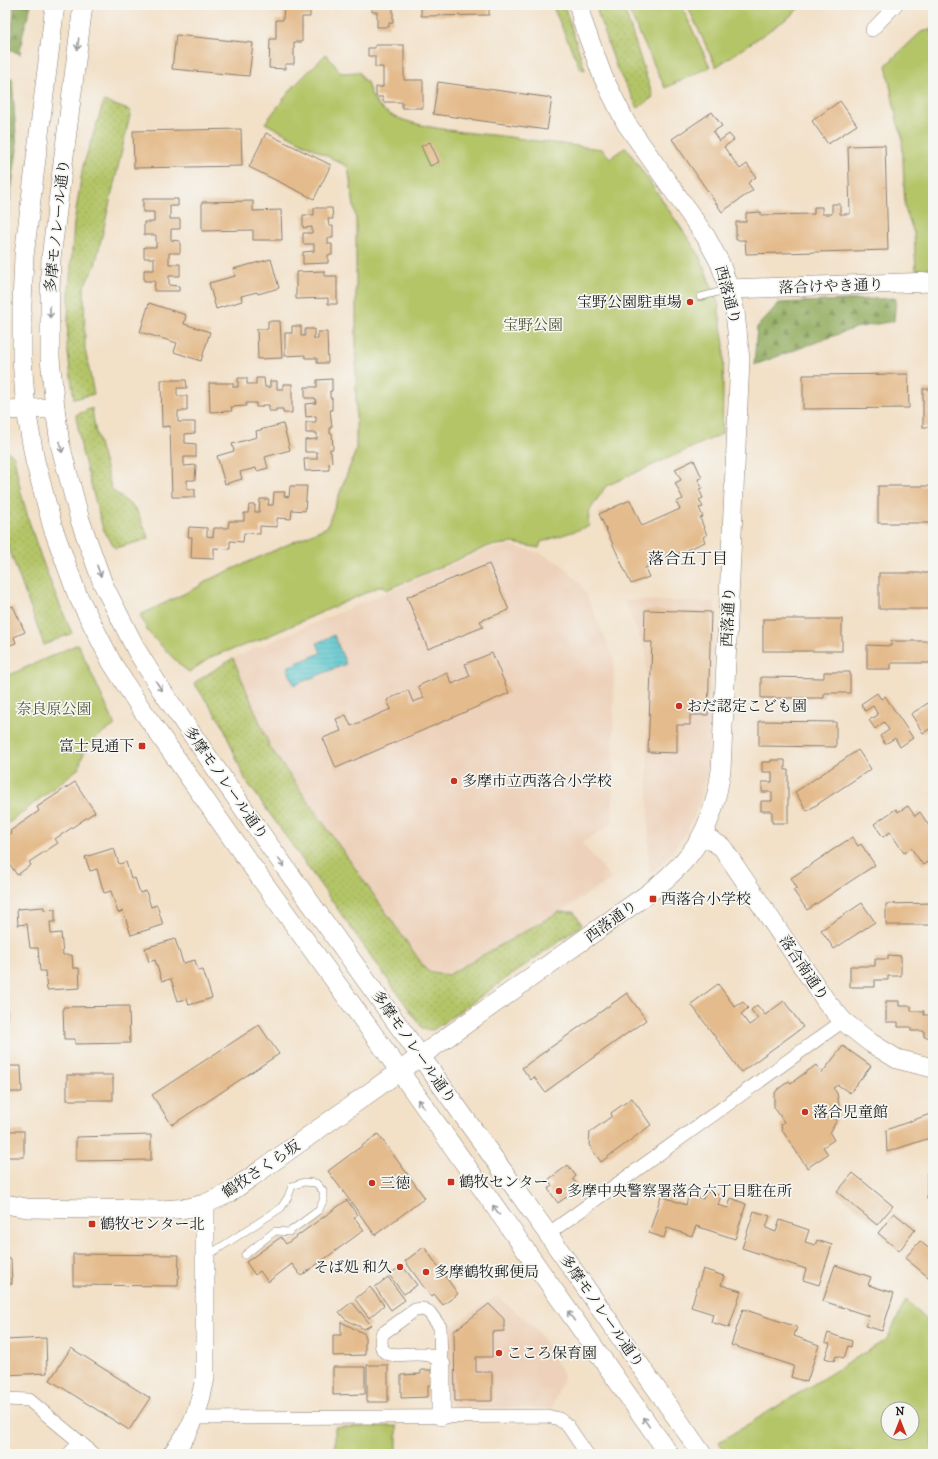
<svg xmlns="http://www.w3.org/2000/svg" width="938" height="1459" viewBox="0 0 938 1459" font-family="'IM FELL DW Pica','Noto Serif JP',serif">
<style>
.built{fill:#edd1ba}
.grass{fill:url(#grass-dots);stroke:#687042}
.forest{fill:url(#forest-firs);stroke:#56633c}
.park{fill:#b4c567;stroke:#687042;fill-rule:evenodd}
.water{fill:url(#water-rules);stroke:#397074}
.building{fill:#e4bb8c}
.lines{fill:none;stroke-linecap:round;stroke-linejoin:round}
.lane-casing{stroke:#877e72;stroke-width:8}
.street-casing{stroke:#877e72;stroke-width:14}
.secondary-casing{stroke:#877e72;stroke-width:20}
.lane{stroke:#fff;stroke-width:7}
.street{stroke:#fff;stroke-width:13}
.secondary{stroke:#fff;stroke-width:19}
.oneway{stroke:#999}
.poi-dot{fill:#c8321e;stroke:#f6f6f2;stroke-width:1.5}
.labels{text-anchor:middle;stroke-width:3.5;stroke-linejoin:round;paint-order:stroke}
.street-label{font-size:15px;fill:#1c1c1c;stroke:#f6f6f2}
.poi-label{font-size:15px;fill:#1c1c1c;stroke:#f6f6f2;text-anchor:start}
.park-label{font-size:15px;fill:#515736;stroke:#f6f6f2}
.neighbourhood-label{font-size:16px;fill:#1c1c1c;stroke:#f6f6f2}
</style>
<defs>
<pattern id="grass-dots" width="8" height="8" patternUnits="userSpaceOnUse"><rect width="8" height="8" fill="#b4c567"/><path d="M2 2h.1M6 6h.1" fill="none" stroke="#9aa959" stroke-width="1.8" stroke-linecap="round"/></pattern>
<pattern id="forest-firs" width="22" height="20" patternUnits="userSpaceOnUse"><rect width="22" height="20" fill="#8faa5c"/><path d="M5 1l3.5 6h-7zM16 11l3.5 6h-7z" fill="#748a4b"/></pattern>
<pattern id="water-rules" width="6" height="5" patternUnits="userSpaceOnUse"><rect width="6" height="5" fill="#56c4cb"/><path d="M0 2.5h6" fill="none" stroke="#4aa8ae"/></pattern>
</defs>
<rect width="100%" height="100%" fill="#f6f6f2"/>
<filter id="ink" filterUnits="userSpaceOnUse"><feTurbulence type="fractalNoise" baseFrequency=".025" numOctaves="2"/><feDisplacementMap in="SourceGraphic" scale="8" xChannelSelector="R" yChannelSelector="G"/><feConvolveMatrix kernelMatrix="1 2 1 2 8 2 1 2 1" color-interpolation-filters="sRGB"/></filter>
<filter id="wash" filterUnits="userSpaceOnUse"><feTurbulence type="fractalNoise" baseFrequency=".012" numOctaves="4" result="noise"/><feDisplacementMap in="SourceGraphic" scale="16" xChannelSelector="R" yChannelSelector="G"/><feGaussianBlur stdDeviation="0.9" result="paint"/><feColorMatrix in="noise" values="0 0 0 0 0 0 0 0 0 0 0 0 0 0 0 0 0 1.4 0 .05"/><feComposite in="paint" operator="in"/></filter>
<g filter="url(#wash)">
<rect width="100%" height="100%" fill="#f2e0c7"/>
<g class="built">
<path d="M512 546 540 553 564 566 583 587 614 659 613 816 612 823 582 843 612 879 559 912 448 975 427 971 270 747 233 658 488 549Z"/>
<path d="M624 600 715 602 709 761 702 797 692 821 683 838 649 877 646 652Z"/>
<path d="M496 1296 537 1329 564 1376 552 1408H455L448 1401 447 1330Z"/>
</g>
<g class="grass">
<path d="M552 5H564L585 70 580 68Z"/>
<path d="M595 5H623L653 97 638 108 617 69Z"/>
<path d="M104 101 131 111 95 266 84 286 85 349 94 394 74 399 67 347 69 292 74 223 83 166Z"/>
<path d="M92 408 95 429 112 490 136 509 149 539 115 548 103 529 82 452 76 415Z"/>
<path d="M5 449 14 456C17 473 20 491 25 507 37 551 54 592 72 633L44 645 5 538Z"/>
<path d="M233 658 270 747 427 971 448 975 559 912H574L582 925 433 1030 423 1029 245 779 222 724 194 683Z"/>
</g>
<g class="forest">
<path d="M14 5H31L23 33 20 54 7 48 12 38Z"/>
<path d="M5 78H12L17 150 5 236Z"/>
<path d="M896 298 894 321 855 328 754 365 757 327 779 303Z"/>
</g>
<g class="park">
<path d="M636 5H681L710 67 665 88 628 9Z"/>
<path d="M687 5H802L792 15 716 67Z"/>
<path d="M933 29V269L916 270 914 233 905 209 902 136 897 121 886 65 921 32Z"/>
<path d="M326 54 341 73 359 72 364 81 367 82C370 92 373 101 381 108 402 128 473 133 502 136 535 141 569 145 602 149L610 158 626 147 698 253 718 303 724 345 722 434 606 486 590 510 588 522 590 526 541 542 539 548 513 543 489 546 386 590 383 585 257 641 213 656 189 672 181 666 148 632 140 615 198 587 208 580 327 527 356 450V220L348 167 265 123 294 86Z"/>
<path d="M78 644 115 725C95 739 85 742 79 768L5 826V677Z"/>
<path d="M906 1300 933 1326V1454H859L849 1452 846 1454H726L719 1442 887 1339ZM888 1409H912V1433H888Z"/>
<path d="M397 1426V1454H335V1427Z"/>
</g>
<path class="water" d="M334 635 346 664 294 685 287 667 321 653 317 643Z"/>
<g id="blocks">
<g class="building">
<path d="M284 5H310V17H302V42H294V64H285V69L269 68 270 39H276V20H283Z"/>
<path d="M372 5H393V23H389V27H377V12H372Z"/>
<path d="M421 5H489V15L421 16Z"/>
<path d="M176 35 253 43 249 76 172 69Z"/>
<path d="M375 45H404V80H423V108H402V102H383V97H376V87H383V67H375V56H368V48H375Z"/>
<path d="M438 82 552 98 547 130 433 114Z"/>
<path d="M840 101 857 125 828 144 812 121Z"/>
<path d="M712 112 722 126 713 132 719 141 729 134 734 140 724 147 740 169 747 164 756 177 748 183 753 190 722 212 672 139Z"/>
<path d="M241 129 242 166 134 168 133 131Z"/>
<path d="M266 133 331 165 314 199 249 167Z"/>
<path d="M430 142 439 162 430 166 421 146Z"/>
<path d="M885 145 888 250 746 254 745 240H736V222H746V213L761 212V215L814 214V207H822V214H832V204H840V214H850L848 146Z"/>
<path d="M143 199H178V206H170V219H180V229H171V240L180 241V253H169V264H180V276H169V285L179 286V291H154L155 281H144V270H154V258H144V247H156V235H144V222H154V212H143Z"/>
<path d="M253 201V211L281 210 282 240H253V230L202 231V202Z"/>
<path d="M314 208H332L333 219H328L329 226H333V238H328V244H332V255H328V263L303 264V252L314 251V244H303V233H312V227L303 228V215H314Z"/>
<path d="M271 259 279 288 258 294 257 292 241 296 242 301 216 309 209 283 235 276 233 269Z"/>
<path d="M324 271V276H337V304H328V298L296 299V272Z"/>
<path d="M149 303 186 315 184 324 210 332 201 361 174 352 177 343 140 332Z"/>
<path d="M268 321H280L282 358 258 359 257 329H268Z"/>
<path d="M292 326H301V336H305V329H314V339H318V332H327L328 363H317V358H305V355L285 356V333H292Z"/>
<path d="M908 374 909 408 803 409V375Z"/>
<path d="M238 378H247V384H256V378H264L265 387H270V381H277V389H283V384H292V413H283V409H276V411H269V405H262V407H256V403H246V406L231 407 232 411 210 412 209 383H233V387H238Z"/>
<path d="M332 379V391H330V398H332V410H330L332 427H330V434L332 433 333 449H330V452H331L332 462 329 463V470L305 471 304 459H317V452H305V440L317 439V433H306V422H316V416L306 417 305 404 316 403 315 398H305V387H317V380Z"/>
<path d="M161 380H186L187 388H177V396H187V411H178V422H195V433L185 434V443L196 444V457H184V466L196 465 195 480H187V489H195V497H172L170 426 162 427Z"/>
<rect x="923" y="389" width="10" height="38"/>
<path d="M283 424 290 450 265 457 268 468 257 471 256 468 240 472 242 479 225 484 217 456 234 451 232 444 257 437 256 431Z"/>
<path d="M694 460 702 478 698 479 702 488 699 489 703 498 699 500 703 507 699 508 703 517 700 518 707 535 703 537 705 542 645 568 649 577 631 584 599 514 630 500 642 526 680 509 676 502 683 499 675 483 681 480 675 469Z"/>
<path d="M290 486H307L305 511 292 510 291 519 277 518V527L260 526V534L244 533 243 542 230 541V549L214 548V559L191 558 192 537H188L189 527 207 528V536L213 537 214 528H228L229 521H244V513H248L249 505H255V512H259L260 499H269L268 505H273L274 492H285L284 496 289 497Z"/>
<rect x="878" y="486" width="55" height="37"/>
<path d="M489 564 509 610 480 621 483 627 428 649 407 597Z"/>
<rect x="879" y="573" width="54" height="36"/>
<path d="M13 606 25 632 14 637 16 643 5 647V619L9 617 6 609Z"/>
<path d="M645 610 711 612 708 715H690V725H677V753L648 752 652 642H644Z"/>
<rect x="763" y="619" width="79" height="32"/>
<path d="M891 641H933V663H891V669H867V645L891 646Z"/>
<path d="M492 653 509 693 336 768 323 738 341 731 336 719 346 715 351 726 391 709 387 700 408 690 413 702 424 698 418 686 447 673 452 684 470 676 465 664Z"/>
<path d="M824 672H850V693H824V698H761V677L824 678Z"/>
<path d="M877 693 881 699 885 696 913 738 900 747 895 738 885 744 880 736 889 730 884 722 875 729 869 720 878 715 873 706 865 711 861 704Z"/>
<path d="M933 700V727L923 733 911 714Z"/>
<path d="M759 721 836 722V747L759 746Z"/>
<path d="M858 750 871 769 807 811 795 792Z"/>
<path d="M771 760H785V770H788V823H772V811H761V801H772V792H762V782H772V772H762V762H771Z"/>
<path d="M75 782 95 812 55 839 58 843 29 862 31 865 17 875 5 857V837L11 833 10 831 39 811 37 807Z"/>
<path d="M908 806 915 816 920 812 933 832V865L930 860 923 865 911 848 904 853 890 832 883 837 874 824 896 809 898 812Z"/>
<path d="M852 837 858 846 861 844 875 865 807 910 793 890 797 888 791 878Z"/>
<path d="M114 848 119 864 126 862 131 879 135 878 140 893 146 891 151 907 157 905 163 925 131 935 123 911 118 913 111 891 104 893 97 869 90 871 85 857Z"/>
<path d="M862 903 875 922 834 949 821 930Z"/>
<path d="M933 903V925H886V904Z"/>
<path d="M44 907V910L55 909V922H50L51 934 61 933 63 955H72L73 968H79L80 988 47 990 45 971H40L38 948H30L27 924 18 925 17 909Z"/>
<path d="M175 939 183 963 195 960 198 971 203 970 212 998 189 1005 187 999 178 1001 171 979 162 981 155 960 149 962 145 948Z"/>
<path d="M888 955 901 956V976H888V980H875V987H850V966H875V959H888Z"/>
<path d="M718 984 735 1007 743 1002 748 1008 741 1014 749 1025 758 1019 751 1010 757 1005 765 1015 784 1001 803 1027 741 1072 691 1004Z"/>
<path d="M627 993 646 1020 545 1092 534 1077 531 1080 522 1068Z"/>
<path d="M886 1001H899V1006H911V1011H924V1015H933V1037H924V1031H911V1027H898V1022H886Z"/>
<path d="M129 1006 130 1043 75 1044V1039H64L63 1007Z"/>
<rect x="5" y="1009" width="2" height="31"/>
<path d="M259 1025 279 1054 172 1125 152 1095Z"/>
<path d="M843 1046 871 1066 850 1093 838 1085 833 1088 837 1093 839 1105V1116L830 1133 834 1140 823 1147 828 1154 807 1168 782 1130 781 1124 784 1122 774 1107V1095L777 1090 789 1081 791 1083 816 1065 822 1073Z"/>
<path d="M5 1066H21L22 1092H5Z"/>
<rect x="67" y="1075" width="46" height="25"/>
<path d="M632 1098 651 1125 601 1162 589 1145 590 1132 612 1116 611 1113Z"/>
<path d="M933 1113V1137L887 1152 886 1130Z"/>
<rect x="5" y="1131" width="19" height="26"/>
<path d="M378 1134 425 1198 375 1235 328 1171Z"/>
<path d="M151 1135V1160L76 1161V1137Z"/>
<path d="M568 1165 576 1176 573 1179 579 1188 558 1203 548 1189 552 1186 548 1180Z"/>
<path d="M853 1173 893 1206 877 1225 837 1192Z"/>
<rect x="927" y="1173" width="6" height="25"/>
<path d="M706 1191 721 1196 718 1205 728 1208 731 1198 746 1204 735 1239 696 1226 692 1236 667 1228 664 1238 649 1233 661 1196 686 1205 689 1194 703 1199Z"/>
<path d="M347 1200 357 1215 354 1217 364 1230 301 1276 292 1264 268 1282 260 1271 255 1275 246 1262 281 1237 286 1244Z"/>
<path d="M754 1211 770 1216 766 1228 776 1232 780 1220 809 1230 805 1242 815 1245 817 1240 832 1245 819 1285 803 1280 806 1269 742 1248Z"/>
<path d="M894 1213 915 1230 899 1251 878 1233Z"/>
<path d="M920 1241 933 1252V1281L905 1258Z"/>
<path d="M424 1247 458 1294 443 1305 434 1294 431 1297 405 1261Z"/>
<path d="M73 1254 179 1255 178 1286 73 1285Z"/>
<path d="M5 1259H11L12 1284H5Z"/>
<path d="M402 1265 417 1285 404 1294 389 1275Z"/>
<path d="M835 1265 871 1277 868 1285 894 1293 882 1331 866 1326 869 1316 823 1301Z"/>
<path d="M703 1269 724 1276 721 1285 741 1291 729 1328 711 1322 713 1314 691 1307Z"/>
<path d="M388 1277 405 1300 391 1310 375 1287Z"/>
<path d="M370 1287 384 1305 369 1318 355 1299Z"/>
<path d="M352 1302 371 1325 364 1329 345 1319 339 1312Z"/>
<path d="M489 1304 504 1319V1331L492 1332V1357H476V1372H492V1401H455L454 1331Z"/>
<path d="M743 1309 797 1327 794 1336 819 1345 807 1382 791 1377 794 1366 731 1345Z"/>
<path d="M341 1322 365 1334V1355L333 1356V1335H341Z"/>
<path d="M828 1333 852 1341 851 1347 848 1346 844 1358 836 1356 834 1361 825 1358 830 1344 825 1342Z"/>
<path d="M46 1338 47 1373 5 1375V1340Z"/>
<path d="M71 1348 150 1398 129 1430 50 1380Z"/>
<rect x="367" y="1365" width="21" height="37"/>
<path d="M333 1367H365V1394L333 1395Z"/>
<path d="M421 1370H431L432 1385H428V1397L401 1398V1375L421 1374Z"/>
</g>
</g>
</g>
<g filter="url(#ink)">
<use href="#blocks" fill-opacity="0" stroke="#877e72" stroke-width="1"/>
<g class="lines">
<defs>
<g id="lane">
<path d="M700 297 729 289"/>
<path d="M207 1256 281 1208 288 1197 292 1186 304 1182 316 1183 323 1191V1201L319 1210 289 1232 275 1231 245 1255"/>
</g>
<g id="street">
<path d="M872 30 896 5"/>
<path d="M548 1234 843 1021"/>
<path d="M423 1309 429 1312 440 1327 441 1365C439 1363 437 1359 435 1358 423 1348 390 1361 383 1350 380 1345 381 1339 382 1334L415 1310Z"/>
<path d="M5 1399 29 1400 94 1454"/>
<path d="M195 1418 547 1416 559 1419 568 1426 587 1454"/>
<path d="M69 1454 80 1442"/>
</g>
<g id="secondary">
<path d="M55 5 24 256 22 304V359L26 410 35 461 53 528 77 594 112 663 138 704 243 854 384 1049 669 1454"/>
<path d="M83 5 51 258 50 292V358L55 408 60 444 80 520 103 584 137 651 160 688 264 838 548 1234 702 1454"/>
<path d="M729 289 933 282"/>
<path d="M5 410 55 408"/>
<path d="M703 835 722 847 826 1001 843 1021 871 1043 897 1059 933 1068"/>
<path d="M5 1204 27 1208 162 1210 188 1208 205 1204 229 1193 649 893C695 857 713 829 721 770L740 360 735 312 729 289 720 263 706 237 626 123 603 77 582 20 579 5"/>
<path d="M441 1365V1416"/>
<path d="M172 1454C193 1429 199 1409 205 1378V1204"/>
</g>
</defs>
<use href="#lane" class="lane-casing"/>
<use href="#street" class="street-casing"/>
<use href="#secondary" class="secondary-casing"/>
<use href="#lane" class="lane"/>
<use href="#street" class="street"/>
<use href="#secondary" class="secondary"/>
</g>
<defs><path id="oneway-shaft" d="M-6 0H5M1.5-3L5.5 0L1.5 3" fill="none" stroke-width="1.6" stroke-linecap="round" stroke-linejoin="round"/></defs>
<g class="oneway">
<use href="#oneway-shaft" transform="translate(78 44) rotate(97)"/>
<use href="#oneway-shaft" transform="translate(50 312) rotate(90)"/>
<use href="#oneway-shaft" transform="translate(61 447) rotate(78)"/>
<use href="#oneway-shaft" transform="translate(99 571) rotate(70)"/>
<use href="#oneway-shaft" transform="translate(159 686) rotate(57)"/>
<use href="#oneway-shaft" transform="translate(281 862) rotate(54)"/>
<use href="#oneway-shaft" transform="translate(421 1104) rotate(-125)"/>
<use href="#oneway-shaft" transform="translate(496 1210) rotate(-125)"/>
<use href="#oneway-shaft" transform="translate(571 1316) rotate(-125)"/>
<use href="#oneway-shaft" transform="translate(646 1422) rotate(-125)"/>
</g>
</g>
<g class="poi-dot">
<circle cx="690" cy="302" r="4"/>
<circle cx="679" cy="706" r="4"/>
<rect x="138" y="742" width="8" height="8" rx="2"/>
<circle cx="454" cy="781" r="4"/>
<rect x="649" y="895" width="8" height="8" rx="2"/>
<circle cx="805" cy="1112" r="4"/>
<rect x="447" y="1178" width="8" height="8" rx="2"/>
<circle cx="372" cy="1183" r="4"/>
<circle cx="559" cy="1191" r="4"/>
<rect x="88" y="1220" width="8" height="8" rx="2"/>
<circle cx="400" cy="1267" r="4"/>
<circle cx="426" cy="1272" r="4"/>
<circle cx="499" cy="1353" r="4"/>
</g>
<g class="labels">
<g class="street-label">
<text transform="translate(57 226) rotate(-84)" y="5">多摩モノレール通り</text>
<text transform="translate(831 286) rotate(-2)" y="5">落合けやき通り</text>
<text transform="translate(728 295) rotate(75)" y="5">西落通り</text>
<text transform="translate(728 617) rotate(-87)" y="5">西落通り</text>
<text transform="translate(226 783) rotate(55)" y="5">多摩モノレール通り</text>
<text transform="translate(611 921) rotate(-36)" y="5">西落通り</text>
<text transform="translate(804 968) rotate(56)" y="5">落合南通り</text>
<text transform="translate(414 1047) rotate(55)" y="5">多摩モノレール通り</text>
<text transform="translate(261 1169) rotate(-34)" y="5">鶴牧さくら坂</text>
<text transform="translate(602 1311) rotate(55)" y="5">多摩モノレール通り</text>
</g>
<g class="poi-label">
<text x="682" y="307" text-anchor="end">宝野公園駐車場</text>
<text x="687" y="711">おだ認定こども園</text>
<text x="134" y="751" text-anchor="end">富士見通下</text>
<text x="462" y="786">多摩市立西落合小学校</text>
<text x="661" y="904">西落合小学校</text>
<text x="813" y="1117">落合児童館</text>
<text x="459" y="1187">鶴牧センター</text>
<text x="380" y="1188">三徳</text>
<text x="567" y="1196">多摩中央警察署落合六丁目駐在所</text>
<text x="100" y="1229">鶴牧センター北</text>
<text x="392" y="1272" text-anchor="end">そば処 和久</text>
<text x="434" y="1277">多摩鶴牧郵便局</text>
<text x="507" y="1358">こころ保育園</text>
</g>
<g class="park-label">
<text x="533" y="330">宝野公園</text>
<text x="54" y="714">奈良原公園</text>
</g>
<g class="neighbourhood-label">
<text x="688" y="564">落合五丁目</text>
</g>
</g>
<rect width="938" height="1459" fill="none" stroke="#f6f6f2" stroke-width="20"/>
<g transform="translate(900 1421)"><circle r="19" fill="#f6f6f2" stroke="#9f9f9c"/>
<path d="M0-3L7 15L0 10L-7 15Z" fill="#c8321e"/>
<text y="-6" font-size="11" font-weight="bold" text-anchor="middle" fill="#1c1c1c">N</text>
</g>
</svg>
